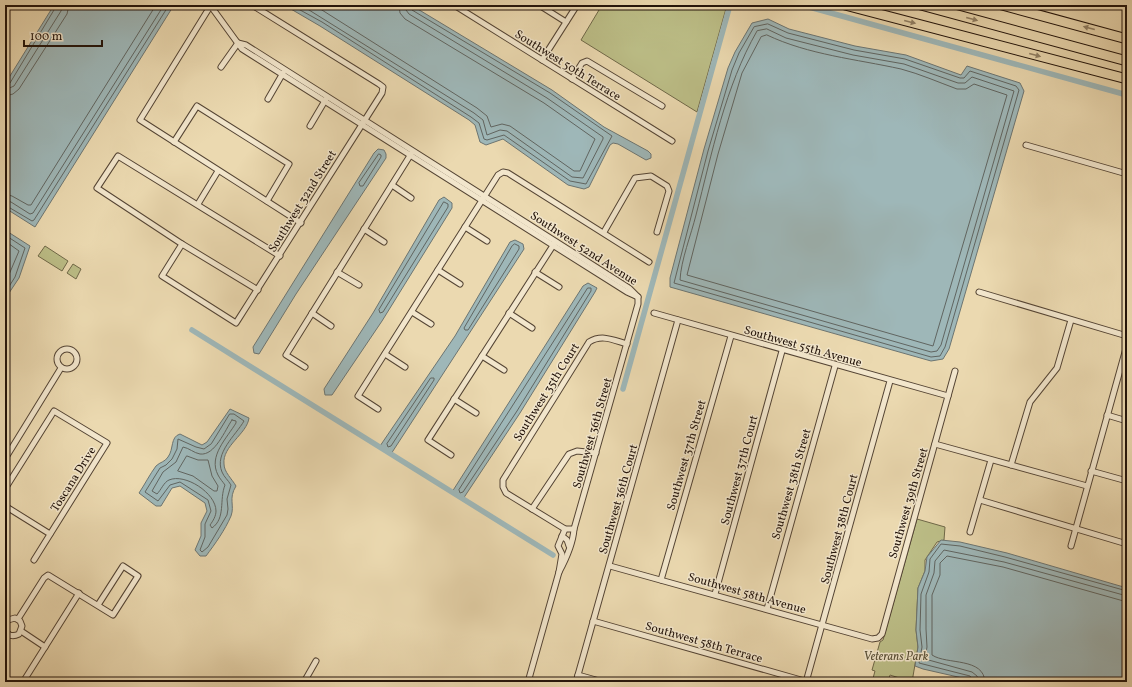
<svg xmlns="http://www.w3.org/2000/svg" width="1132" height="687" viewBox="0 0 1132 687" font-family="Vollkorn,serif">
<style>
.green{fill:#bcbe87;stroke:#6f6848}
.water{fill:#9eb7b8;stroke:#6c7572}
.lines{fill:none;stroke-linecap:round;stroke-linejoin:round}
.shore{stroke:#606561;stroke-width:1}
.canal{stroke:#9eb7b8;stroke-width:5.5}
.street-casing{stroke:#544434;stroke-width:7}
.highway-casing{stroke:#22130a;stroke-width:11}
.street{stroke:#f2e6cc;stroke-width:5}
.highway{stroke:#ebd9b0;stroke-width:9}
.oneway{fill:#918065}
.labels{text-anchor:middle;stroke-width:3;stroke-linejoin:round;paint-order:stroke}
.street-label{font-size:12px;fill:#22130a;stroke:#f2e6cc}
.park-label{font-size:12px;font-style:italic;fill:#584f36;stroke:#f2e6cc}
</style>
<rect width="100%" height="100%" fill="#ebd9b0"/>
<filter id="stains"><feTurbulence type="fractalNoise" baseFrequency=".005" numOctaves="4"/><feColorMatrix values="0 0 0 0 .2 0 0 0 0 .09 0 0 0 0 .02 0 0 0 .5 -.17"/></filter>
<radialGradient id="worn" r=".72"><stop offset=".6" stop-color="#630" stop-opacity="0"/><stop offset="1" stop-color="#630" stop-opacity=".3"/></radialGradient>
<g class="green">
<path d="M602 5H727L697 112 581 40Z"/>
<path d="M45 246 68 261 62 271 38 256Z"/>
<path d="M73 264 81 269 76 279 67 273Z"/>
<path d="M917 519 945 527 944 540 937 542 925 560V571L918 588 916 630 918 647 912 682 890 675 888 682H872L875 671 872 670 880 642 883 640Z"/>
</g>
<g class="water">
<path d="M54 5H174L35 227 5 208V84Z"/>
<path d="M284 5H411L552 90 604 127 648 151 651 154V158L646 160 618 144 613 143 610 145 589 187 584 189 568 185 503 139 486 145 480 142 475 125 469 120 320 26Z"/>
<path d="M768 19 789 29 855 46 906 55 961 75 967 66 1020 83 1024 91 949 349 943 359 931 361 670 287V278L704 149 728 68 735 52 752 23Z"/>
<path d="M378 149 384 150 386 154V158L296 294 259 354 254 353 253 347 374 153Z"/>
<path d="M444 197 452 203V208L382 321 332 395H325L324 389 373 313 439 200Z"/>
<path d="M5 230 30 246 19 278 5 299Z"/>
<path d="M515 240 523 244 524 249 391 454 380 446 455 336 510 242Z"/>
<path d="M588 283 597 288 595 292 520 413 463 499 452 492 583 286Z"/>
<path d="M230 409 249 418C247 434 222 446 224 464 224 472 232 479 236 486 228 499 235 505 231 516 225 530 215 544 206 556H200L195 550 201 536V523L207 511 205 503 180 486 172 488 161 506H156L139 493C145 484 150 474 156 466 160 462 165 462 168 457 174 449 170 437 180 434L202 445 207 442Z"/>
<path d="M941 540 960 542 1007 553 1127 588V682H980L923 669 915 666 918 647 916 630 918 588 925 571 927 557Z"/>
</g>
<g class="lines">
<g class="shore">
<path d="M291 5 322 22 471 117 479 123 484 139 487 140 504 135 570 181 586 184 612 136 550 93 412 10 410 5"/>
<path d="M301 5 474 113 483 120 487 135 500 130 507 131 572 177 583 178 603 139V137L547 98 409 14 406 10 405 5"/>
<path d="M314 5 477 108 487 116 491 127 502 124 510 126 574 171H580L595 139 544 103 405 19 400 13 399 5"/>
<path d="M768 24 788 33 854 50 905 59 960 78H964L970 71 1016 86 1019 90 945 347 940 356 931 357 674 283 708 151 732 70 739 53 754 27Z"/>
<path d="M767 29 786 38 853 55 904 64 958 83H965L972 77 1014 91 941 345 937 351 931 352 680 280C681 260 691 235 696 215 712 153 725 87 757 31Z"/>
<path d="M767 35C809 55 856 59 901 69 920 74 938 82 957 89H966L974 84 1007 95 933 346 687 275 718 154 742 73 761 37Z"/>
<path d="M5 85 10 83 57 5"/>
<path d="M5 90 14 86 61 11 63 5"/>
<path d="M5 96 13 94 19 89 67 14 69 5"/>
<path d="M379 154 381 155V157L363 186H360L359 183Z"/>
<path d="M5 194 12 196 28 205H31L156 5"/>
<path d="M5 200 11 202 30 214 33 213 164 5"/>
<path d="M444 202 448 204V207L383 312 380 313 379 310Z"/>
<path d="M5 205 32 221 34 220 169 5"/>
<path d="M5 235 25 248 15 277 5 293"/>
<path d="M5 241 19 251 5 284"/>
<path d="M515 244 519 246V249L468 330H465L464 328 512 246Z"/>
<path d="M588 288H591V291L517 411 463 492 460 493 459 490Z"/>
<path d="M431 378H434V380L391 446 388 447 387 444Z"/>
<path d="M230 414H234L244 421C236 435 214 453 222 472 224 477 228 480 231 485L227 499 228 509 227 515 208 547 202 552 200 550 205 537V524L211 511 208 500 180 482 170 485 158 501 145 492 160 468 166 465 172 459 177 449 178 439 196 447 204 449 211 444Z"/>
<path d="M232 420 236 421V423C227 438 208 456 218 475 220 479 223 482 225 485 219 500 226 518 212 528L210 525C213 521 216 516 216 511 216 493 185 473 169 480 164 482 161 490 157 494L152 491 163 472 176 462 183 447C189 448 194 453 200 454 215 456 225 430 232 420Z"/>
<path d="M187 456 198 460H208L212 476 218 486 217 491H214L193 476 178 471Z"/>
<path d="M974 682 970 676 919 663 922 647 920 630 921 594 929 572 930 559 941 544 960 546 1005 557 1127 591"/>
<path d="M979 682 977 676 972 672 925 659 927 647 926 629V595L934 573 935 561 944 550 1004 562 1127 596"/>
<path d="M985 682C984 657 947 665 932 655V595L940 575V563L947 556 1003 567 1127 602"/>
</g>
<g class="canal">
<path d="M802 5 1127 95"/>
<path d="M192 330 553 555"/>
<path d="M623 389 730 5"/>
</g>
<defs>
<g id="street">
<path d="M210 5 242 49 627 292 638 297"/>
<path d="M211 5 140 120 301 223"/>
<path d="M454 5 672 141"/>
<path d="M539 5 566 22"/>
<path d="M238 43 246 45 629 288 637 296"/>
<path d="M542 60 577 5"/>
<path d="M221 67 238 43"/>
<path d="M572 79 582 63 587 61 662 106"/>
<path d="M268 99 283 73"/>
<path d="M310 126 326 99"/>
<path d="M174 142 197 106 289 164 267 201"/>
<path d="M1026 145 1127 174"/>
<path d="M392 185 411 198"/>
<path d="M198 204 218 171"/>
<path d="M465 227 487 241"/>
<path d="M364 229 384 242"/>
<path d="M604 232 635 178 651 176 667 186 669 191 657 232"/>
<path d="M182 244 162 276 236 323 382 93 383 87 379 84 252 5"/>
<path d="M438 270 460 284"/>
<path d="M337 272 359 285"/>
<path d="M535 272 559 287"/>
<path d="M258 290 182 244 97 188 118 156 280 256"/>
<path d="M979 292 1127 336"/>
<path d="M412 312 431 324"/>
<path d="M312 313 331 326"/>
<path d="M509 313 532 328"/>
<path d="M654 313 948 396"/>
<circle cx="67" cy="359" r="10"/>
<path d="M385 354 405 367"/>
<path d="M482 356 504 370"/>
<path d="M305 367 286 355 411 154"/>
<path d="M454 399 476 413"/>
<path d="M378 409 358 396 498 175 503 172 508 173 649 262"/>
<path d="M1107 415 1127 421"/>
<path d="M935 444 1087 486"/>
<path d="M451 455 428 440 554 244"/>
<path d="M5 459 61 368"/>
<path d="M1011 465 1030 402 1057 368 1071 320"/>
<path d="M1091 471 1127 481"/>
<path d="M5 489 54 411 107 443 34 560"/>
<path d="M980 500 1127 544"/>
<path d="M5 506 50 534"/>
<path d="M532 509 569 454 577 451 596 453"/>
<path d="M574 529H565L506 493 503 487V480L589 342C602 334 613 340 627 344"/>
<path d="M970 532 991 460"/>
<path d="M562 536 567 540 569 546"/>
<path d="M1071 546 1127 345"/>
<path d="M610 566 872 639 878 638 882 634 955 371"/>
<path d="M559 572C566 559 573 544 574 529L638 304V297"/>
<path d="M661 580 731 336"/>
<path d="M715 594 782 351"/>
<path d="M767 609 835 366"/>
<path d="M18 619 44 578 48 575 113 615 138 576 123 566 98 605"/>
<path d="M593 621 808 682"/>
<path d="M5 625 8 620 15 618 20 621 22 626 19 634C13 637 8 636 5 630"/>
<path d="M21 631 45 647"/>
<path d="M5 640 8 634"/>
<path d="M578 675 603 682"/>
<path d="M23 682 79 593"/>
<path d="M304 682 316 661"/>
<path d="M528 682 559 572 562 554 558 546 565 529"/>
<path d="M576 682 678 320"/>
<path d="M806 682 890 381"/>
</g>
<g id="highway">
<path d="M845 5 1127 79"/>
<path d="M921 5 1127 61"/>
<path d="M1002 5 1127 39"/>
</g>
</defs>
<use href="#street" class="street-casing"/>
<use href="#highway" class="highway-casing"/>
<use href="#street" class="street"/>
<use href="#highway" class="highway"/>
</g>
<defs><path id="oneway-solid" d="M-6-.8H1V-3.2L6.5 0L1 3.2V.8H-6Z"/></defs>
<g class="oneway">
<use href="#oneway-solid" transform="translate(972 19) rotate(15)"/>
<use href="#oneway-solid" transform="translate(910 22) rotate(14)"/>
<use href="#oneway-solid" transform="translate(1089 28) rotate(-165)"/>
<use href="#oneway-solid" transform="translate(1035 55) rotate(15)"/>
</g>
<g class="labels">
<g class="street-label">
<text transform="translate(568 65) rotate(32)" y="4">Southwest 50th Terrace</text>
<text transform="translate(302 201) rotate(-58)" y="4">Southwest 32nd Street</text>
<text transform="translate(584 248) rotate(33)" y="4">Southwest 52nd Avenue</text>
<text transform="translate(803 346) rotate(16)" y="4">Southwest 55th Avenue</text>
<text transform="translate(546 392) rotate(-58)" y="4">Southwest 35th Court</text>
<text transform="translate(592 433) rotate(-74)" y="4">Southwest 36th Street</text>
<text transform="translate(686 455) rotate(-74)" y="4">Southwest 37th Street</text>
<text transform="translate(739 470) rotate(-75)" y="4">Southwest 37th Court</text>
<text transform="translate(73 479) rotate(-58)" y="4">Toscana Drive</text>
<text transform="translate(791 484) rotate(-74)" y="4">Southwest 38th Street</text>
<text transform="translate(618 499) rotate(-74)" y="4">Southwest 36th Court</text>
<text transform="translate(908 503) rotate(-74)" y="4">Southwest 39th Street</text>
<text transform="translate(839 529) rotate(-75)" y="4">Southwest 38th Court</text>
<text transform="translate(747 593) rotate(16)" y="4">Southwest 58th Avenue</text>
<text transform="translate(704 642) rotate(16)" y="4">Southwest 58th Terrace</text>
</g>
<g class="park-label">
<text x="896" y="660">Veterans Park</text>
</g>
</g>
<rect width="1132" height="687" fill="none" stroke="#ebd9b0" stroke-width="20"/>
<rect x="6" y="6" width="1120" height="675" fill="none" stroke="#22130a" stroke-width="2"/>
<rect x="10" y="10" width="1112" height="667" fill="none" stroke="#22130a"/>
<path d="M24 40v6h78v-6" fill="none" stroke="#22130a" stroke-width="2"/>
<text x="30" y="40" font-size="12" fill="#22130a" stroke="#f2e6cc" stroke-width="3" paint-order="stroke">100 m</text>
<rect width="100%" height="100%" filter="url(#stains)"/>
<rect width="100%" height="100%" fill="url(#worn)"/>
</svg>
